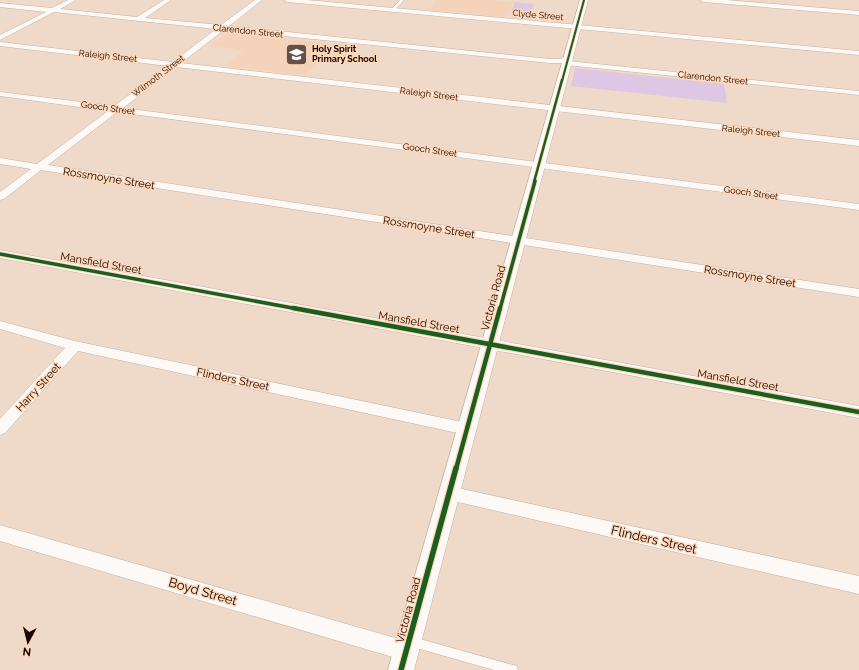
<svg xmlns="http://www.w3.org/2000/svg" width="859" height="670" viewBox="0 0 859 670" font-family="Raleway,sans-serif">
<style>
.built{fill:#f4d3ba}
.green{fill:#ddc7e5}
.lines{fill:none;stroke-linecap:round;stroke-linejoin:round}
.service-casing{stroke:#c6b1a0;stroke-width:1}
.minor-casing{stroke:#c6b1a0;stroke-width:1}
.tertiary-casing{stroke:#c6b1a0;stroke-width:1}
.path{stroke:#d6d0cc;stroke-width:1.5;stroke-dasharray:0.5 1.5;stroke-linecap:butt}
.service{fill:#fdf9f7;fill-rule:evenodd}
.minor{fill:#fdf9f7;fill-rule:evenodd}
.tertiary{fill:#fdf9f7;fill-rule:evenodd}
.cycleway-far4-casing{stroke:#fed8ba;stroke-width:3.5}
.cycleway-far3-casing{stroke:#fed8ba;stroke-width:4}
.cycleway-far2-casing{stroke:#fed8ba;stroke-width:5.5}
.cycleway-far1-casing{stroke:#fed8ba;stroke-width:7}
.cycleway-casing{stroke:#fed8ba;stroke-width:8}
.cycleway-far4{stroke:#1b5e20;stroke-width:2}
.cycleway-far3{stroke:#1b5e20;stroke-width:2.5}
.cycleway-far2{stroke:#1b5e20;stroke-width:3.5}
.cycleway-far1{stroke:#1b5e20;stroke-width:4.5}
.cycleway{stroke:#1b5e20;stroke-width:5.5}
.labels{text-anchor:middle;stroke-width:3;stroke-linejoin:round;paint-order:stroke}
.far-street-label{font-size:9px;fill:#190500;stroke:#fed8ba}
.far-poi-label{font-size:9px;font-weight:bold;fill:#190500;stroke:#fed8ba;text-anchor:start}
.street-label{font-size:11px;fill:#190500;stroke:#fed8ba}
.near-street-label{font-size:13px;fill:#190500;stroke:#fed8ba}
</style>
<rect width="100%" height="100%" fill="#efdac9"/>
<g class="built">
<path d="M437 0H489L514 2 507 17 430 10Z"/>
<path d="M227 33 360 46 347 61 321 58 305 75 226 66 244 50 210 46Z"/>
</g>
<g class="green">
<path d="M515 2 534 4 529 16 510 14Z"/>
<path d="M575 68 724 84 727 103 571 86Z"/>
</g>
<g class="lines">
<defs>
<g id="service">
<path d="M400 0H404L394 11H392V9Z"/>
<path d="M413 637 513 665 517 666 518 670H494L413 647 409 646 408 642 409 638Z"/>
</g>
<g id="minor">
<path d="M68 0H76L60 9 137 17 164 0H171L145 18 221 25 255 0H262L229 26 550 59H560L567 57 571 59 568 61 859 91V95L566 65 562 63H550L224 30 181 63 859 140V146L176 67 123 108 859 204V210L117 112 48 165 859 289V297L41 170 4 199 0 200V192L31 169 0 164V158L37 164 108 111 0 96V92L114 106 168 66 0 46V42L173 62 216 29 54 12 0 40V35L46 12 0 7V3L52 8Z"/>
<path d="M284 0H307L859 51V55L287 2Z"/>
<path d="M700 0H726L859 11V15L703 2Z"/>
<path d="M0 250 859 406V418L0 258Z"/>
<path d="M0 321 75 341 467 423 472 425 474 429 472 433 467 435 78 351 5 433 0 435V419L65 348 0 329Z"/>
<path d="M449 486 859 576V594L449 500 443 498 441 493 443 488Z"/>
<path d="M0 525 406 641 413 644 416 651 413 658 406 661 0 541Z"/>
</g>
<path id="tertiary" d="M580 0H588L414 670H388Z"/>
</defs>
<use href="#service" class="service-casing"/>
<use href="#minor" class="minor-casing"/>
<use href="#tertiary" class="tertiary-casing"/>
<g class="path">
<path d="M575 74 591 77 602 76"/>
<path d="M596 78 601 84"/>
<path d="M708 87 720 94"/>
</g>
<use href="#service" class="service"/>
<use href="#minor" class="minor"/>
<use href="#tertiary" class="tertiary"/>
<defs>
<path id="cycleway-far4" d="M562 81 584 0"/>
<path id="cycleway-far3" d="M534 182 562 80"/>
<g id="cycleway-far2">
<path d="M0 254 298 309"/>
<path d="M500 309 535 181"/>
</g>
<g id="cycleway-far1">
<path d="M293 308 859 412"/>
<path d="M456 469 500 308"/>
</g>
<path id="cycleway" d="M401 670 456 468"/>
</defs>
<use href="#cycleway-far4" class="cycleway-far4-casing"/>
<use href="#cycleway-far3" class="cycleway-far3-casing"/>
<use href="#cycleway-far2" class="cycleway-far2-casing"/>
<use href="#cycleway-far1" class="cycleway-far1-casing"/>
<use href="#cycleway" class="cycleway-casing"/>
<use href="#cycleway-far4" class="cycleway-far4"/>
<use href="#cycleway-far3" class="cycleway-far3"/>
<use href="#cycleway-far2" class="cycleway-far2"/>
<use href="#cycleway-far1" class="cycleway-far1"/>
<use href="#cycleway" class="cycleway"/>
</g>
<defs>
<symbol id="school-square" viewBox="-11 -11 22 22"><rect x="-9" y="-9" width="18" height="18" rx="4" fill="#645046" stroke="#fed8ba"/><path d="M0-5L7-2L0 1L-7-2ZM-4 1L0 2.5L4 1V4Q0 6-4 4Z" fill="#fff"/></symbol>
</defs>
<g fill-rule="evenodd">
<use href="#school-square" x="284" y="42" width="25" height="25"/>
</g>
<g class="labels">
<g class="far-street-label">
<text transform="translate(538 15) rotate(5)" y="3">Clyde Street</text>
<text transform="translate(248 31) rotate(6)" y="3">Clarendon Street</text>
<text transform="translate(108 56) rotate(6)" y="3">Raleigh Street</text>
<text transform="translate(158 76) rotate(-37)" y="3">Wilmoth Street</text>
<text transform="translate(713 78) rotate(6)" y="3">Clarendon Street</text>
<text transform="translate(429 94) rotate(7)" y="3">Raleigh Street</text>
<text transform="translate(108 108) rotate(8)" y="3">Gooch Street</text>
<text transform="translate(751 131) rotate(6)" y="3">Raleigh Street</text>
<text transform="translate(430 150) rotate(8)" y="3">Gooch Street</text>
<text transform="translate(751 193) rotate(8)" y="3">Gooch Street</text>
</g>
<g class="far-poi-label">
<text x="312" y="52">Holy Spirit<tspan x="312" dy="10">Primary School</tspan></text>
</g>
<g class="street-label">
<text transform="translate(109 178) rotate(9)" y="4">Rossmoyne Street</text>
<text transform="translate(429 227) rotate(9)" y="4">Rossmoyne Street</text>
<text transform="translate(101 263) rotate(10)" y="4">Mansfield Street</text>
<text transform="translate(750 276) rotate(9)" y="4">Rossmoyne Street</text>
<text transform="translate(493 298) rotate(-75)" y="4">Victoria Road</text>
<text transform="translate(419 322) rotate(10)" y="4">Mansfield Street</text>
<text transform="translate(233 379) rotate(12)" y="4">Flinders Street</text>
<text transform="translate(738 380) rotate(10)" y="4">Mansfield Street</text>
<text transform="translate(38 387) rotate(-48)" y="4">Harry Street</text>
<text transform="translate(408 610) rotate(-75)" y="4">Victoria Road</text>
</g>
<g class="near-street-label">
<text transform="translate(654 539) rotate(13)" y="5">Flinders Street</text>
<text transform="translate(203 591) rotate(16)" y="5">Boyd Street</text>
</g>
</g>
<g transform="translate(28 642) rotate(187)" stroke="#fed8ba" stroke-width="3" paint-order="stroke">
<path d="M0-3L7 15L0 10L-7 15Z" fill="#190500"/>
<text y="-6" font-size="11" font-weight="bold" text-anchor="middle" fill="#190500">N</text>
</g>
</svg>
